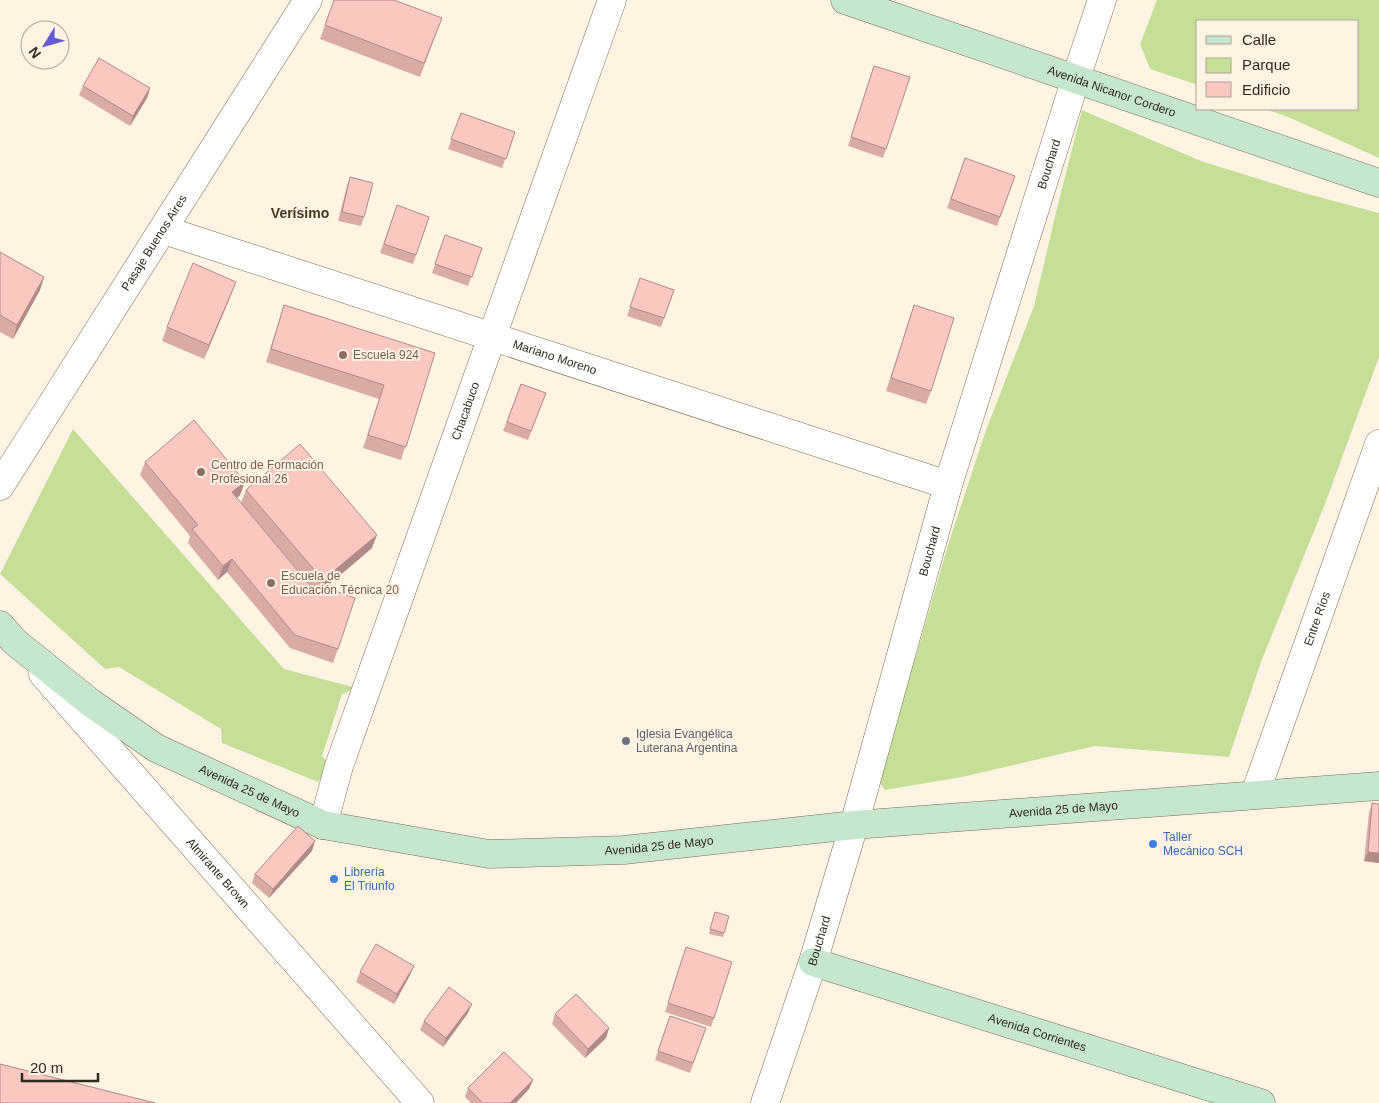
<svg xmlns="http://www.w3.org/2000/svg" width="1379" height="1103" viewBox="0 0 1379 1103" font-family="Helvetica,sans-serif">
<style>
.green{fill:#c6df98}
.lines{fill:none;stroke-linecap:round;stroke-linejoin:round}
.minor-casing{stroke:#7a6a51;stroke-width:29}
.secondary-casing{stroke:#7a6a51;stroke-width:29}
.minor{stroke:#fff;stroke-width:28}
.secondary{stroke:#c5e7ce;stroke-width:28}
.wall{fill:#d8aba6;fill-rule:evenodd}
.shaded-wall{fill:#b08b87}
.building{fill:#fbc7c1;stroke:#b08b87}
.education-dot{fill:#8d6e63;stroke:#fff4e3;stroke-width:2}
.worship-dot{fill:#6b7280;stroke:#fff4e3;stroke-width:2}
.shop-dot{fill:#3f7fe0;stroke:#fff4e3;stroke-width:2}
.labels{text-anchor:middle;stroke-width:4;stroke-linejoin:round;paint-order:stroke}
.street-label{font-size:12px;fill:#30291e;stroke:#fff4e3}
.education-label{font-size:12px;fill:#785e54;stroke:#fff4e3;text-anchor:start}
.worship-label{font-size:12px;fill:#5b616d;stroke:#fff4e3;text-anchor:start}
.shop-label{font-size:12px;fill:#366cbe;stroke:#fff4e3;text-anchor:start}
.neighbourhood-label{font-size:14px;font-weight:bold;fill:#45371f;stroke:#fff4e3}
</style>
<rect width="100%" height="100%" fill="#fff4e3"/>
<g class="green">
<path d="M1157 0H1379V158L1288 117 1265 109H1358V21H1198V85L1150 69 1140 44Z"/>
<path d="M1082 110 1201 161 1304 193 1379 213V357L1325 504 1261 662 1229 757 1095 746 962 777 885 790 874 774 914 663 948 545 985 433 1034 306 1057 208Z"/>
<path d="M73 429 284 669 357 688 342 694 322 756 332 767 318 782 222 743 221 729 119 667 105 669 0 574Z"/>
</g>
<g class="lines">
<defs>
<g id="minor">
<path id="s1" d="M164 230 948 485"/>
<path id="s2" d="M0 486 308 0"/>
<path id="s3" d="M43 674 420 1103"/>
<path id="s4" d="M1255 794 1379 444"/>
<path id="s5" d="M323 825 339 766 612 0"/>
<path id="s6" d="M765 1103 813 962 854 825 948 485 1076 78 1102 0"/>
</g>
<g id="secondary">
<path id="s7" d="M845 0 1379 183"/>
<path id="s8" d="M0 625 15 642 91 703 156 748 323 825 489 854 624 850 854 825 1379 786"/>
<path id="s9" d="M813 962 1261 1103"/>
</g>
</defs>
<use href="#minor" class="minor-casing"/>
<use href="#secondary" class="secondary-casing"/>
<use href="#minor" class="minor"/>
<use href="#secondary" class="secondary"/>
</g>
<g class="wall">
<path d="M334 0 442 18 420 77 320 39Z"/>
<path d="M874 66 886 149 883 158 848 146Z"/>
<path d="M83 86 150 88 147 98 130 126 79 95Z"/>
<path d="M461 113 515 132 502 168 448 149Z"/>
<path d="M965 158 1015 176 997 226 947 208Z"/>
<path d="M350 177 364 217 361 226 338 221 347 186Z"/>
<path d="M397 205 429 217 413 264 380 253Z"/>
<path d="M445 235 482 248 468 286 432 273Z"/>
<path d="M0 252 44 277 40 290 13 339 0 332Z"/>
<path d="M640 278 674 290 661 327 627 316Z"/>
<path d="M231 295 204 359 162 341 167 327Z"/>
<path d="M284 305 435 353 401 460 363 448 379 399 266 362Z"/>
<path d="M914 305 931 391 926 404 886 391Z"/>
<path d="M521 384 546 393 528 440 503 431Z"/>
<path d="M145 462 245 482 240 495 237 498 241 503 246 490 372 548 325 588 338 649 333 663 290 648 227 572 218 580 188 543 190 536 140 475ZM246 509 318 594 319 593 318 595Z"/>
<path d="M1372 803 1379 804V863L1364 861 1369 813Z"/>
<path d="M312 851 269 898 252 883 255 874Z"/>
<path d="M715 912 724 933 723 937 709 934Z"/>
<path d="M683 956 714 1018 711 1027 665 1012Z"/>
<path d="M360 972 410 975 394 1004 356 982Z"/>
<path d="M468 1013 443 1047 420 1030 424 1021Z"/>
<path d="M555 1014 609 1028 606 1038 585 1058 552 1024Z"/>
<path d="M670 1016 706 1028 690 1073 655 1060Z"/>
<path d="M533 1080 529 1089 516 1103H471L465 1097 468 1088Z"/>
</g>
<g class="shaded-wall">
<path d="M150 88 147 98 130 126 133 116Z"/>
<path d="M44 277 40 290 13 339 17 325Z"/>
<path d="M236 282 231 295 204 359 209 345Z"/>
<path d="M245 482 240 495 227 506 232 492Z"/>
<path d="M377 535 372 548 318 594 323 580Z"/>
<path d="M232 559 227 572 218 580 223 566Z"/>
<path d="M315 841 312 851 269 898 273 889Z"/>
<path d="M1368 852 1379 853V863L1364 861Z"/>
<path d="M414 966 410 975 394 1004 397 994Z"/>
<path d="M472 1004 468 1013 443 1047 446 1038Z"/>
<path d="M609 1028 606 1038 585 1058 588 1049Z"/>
<path d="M533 1080 529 1089 516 1103H510Z"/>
</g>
<g class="building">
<path d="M334 0H394L442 18 424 63 325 25Z"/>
<path d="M99 58 150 88 133 116 83 86Z"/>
<path d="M874 66 910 77 886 149 851 137Z"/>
<path d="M461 113 515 132 506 159 451 139Z"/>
<path d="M965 158 1015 176 1000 217 951 199Z"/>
<path d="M350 177 373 183 364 217 342 212Z"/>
<path d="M397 205 429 217 416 255 384 244Z"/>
<path d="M445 235 482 248 472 277 435 264Z"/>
<path d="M0 252 44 277 17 325 0 315Z"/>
<path d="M193 263 236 282 209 345 167 327Z"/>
<path d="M640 278 674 290 664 318 630 307Z"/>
<path d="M284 305 435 353 406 447 368 435 384 385 271 349Z"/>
<path d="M914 305 954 318 931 391 891 378Z"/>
<path d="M521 384 546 393 531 431 507 422Z"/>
<path d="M194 420 245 482 232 492 318 595 321 586 355 598 338 649 295 635 232 559 223 566 192 529 198 525 145 462Z"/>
<path d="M300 444 377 535 323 580 246 490Z"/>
<path d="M1372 803 1379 804V853L1368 852Z"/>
<path d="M298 826 315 841 273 889 255 874Z"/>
<path d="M715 912 729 916 724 933 710 929Z"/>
<path d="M376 944 414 966 397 994 360 972Z"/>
<path d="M686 947 732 962 714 1018 668 1003Z"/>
<path d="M449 987 472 1004 446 1038 424 1021Z"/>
<path d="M576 994 609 1028 588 1049 555 1014Z"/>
<path d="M670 1016 706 1028 693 1063 658 1051Z"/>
<path d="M504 1052 533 1080 510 1103H483L468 1088Z"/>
<path d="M0 1064 155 1103H0Z"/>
</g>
<g class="education-dot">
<circle cx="343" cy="355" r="5"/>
<circle cx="201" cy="472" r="5"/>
<circle cx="271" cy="583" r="5"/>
</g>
<circle class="worship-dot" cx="626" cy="741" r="5"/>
<g class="shop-dot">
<circle cx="1153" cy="844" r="5"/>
<circle cx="334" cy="879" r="5"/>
</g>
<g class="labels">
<g class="street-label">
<text dy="4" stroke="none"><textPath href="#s7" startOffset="282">Avenida Nicanor Cordero</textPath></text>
<text dy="4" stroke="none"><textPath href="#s6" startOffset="981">Bouchard</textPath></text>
<text dy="4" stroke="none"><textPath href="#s2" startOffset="288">Pasaje Buenos Aires</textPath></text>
<text dy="4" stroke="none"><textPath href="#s1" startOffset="411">Mariano Moreno</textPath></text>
<text dy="4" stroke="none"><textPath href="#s5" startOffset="438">Chacabuco</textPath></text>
<text dy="4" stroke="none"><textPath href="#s6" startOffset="576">Bouchard</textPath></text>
<text dy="4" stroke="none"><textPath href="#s4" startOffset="186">Entre Ríos</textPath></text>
<text dy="4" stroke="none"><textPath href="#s8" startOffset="302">Avenida 25 de Mayo</textPath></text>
<text dy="4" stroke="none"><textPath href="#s8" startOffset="1128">Avenida 25 de Mayo</textPath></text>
<text dy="4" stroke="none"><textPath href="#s8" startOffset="722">Avenida 25 de Mayo</textPath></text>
<text dy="4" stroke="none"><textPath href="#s3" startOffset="265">Almirante Brown</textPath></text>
<text dy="4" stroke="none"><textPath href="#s6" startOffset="171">Bouchard</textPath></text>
<text dy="4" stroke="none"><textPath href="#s9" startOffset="235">Avenida Corrientes</textPath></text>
</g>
<g class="education-label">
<text x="353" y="359">Escuela 924</text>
<text x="211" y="469">Centro de Formación<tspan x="211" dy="14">Profesional 26</tspan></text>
<text x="281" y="580">Escuela de<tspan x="281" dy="14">Educación Técnica 20</tspan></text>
</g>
<g class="worship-label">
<text x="636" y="738">Iglesia Evangélica<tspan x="636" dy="14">Luterana Argentina</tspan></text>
</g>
<g class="shop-label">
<text x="1163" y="841">Taller<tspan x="1163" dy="14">Mecánico SCH</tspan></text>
<text x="344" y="876">Librería<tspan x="344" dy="14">El Triunfo</tspan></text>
</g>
<g class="neighbourhood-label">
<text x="300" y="218">Verísimo</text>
</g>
</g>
<rect x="1196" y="20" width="162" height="90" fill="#fff4e3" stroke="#aca394"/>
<rect x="1206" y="36" width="25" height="8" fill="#c5e7ce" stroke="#aca394"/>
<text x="1242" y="45" font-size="15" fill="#30291e">Calle</text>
<rect x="1206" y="58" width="25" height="15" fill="#c6df98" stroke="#aca394"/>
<text x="1242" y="70" font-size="15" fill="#30291e">Parque</text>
<rect x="1206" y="82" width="25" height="15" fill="#fbc7c1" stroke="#aca394"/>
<text x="1242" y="95" font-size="15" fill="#30291e">Edificio</text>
<g transform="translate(45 45) rotate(233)"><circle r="24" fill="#fff4e3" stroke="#aca394"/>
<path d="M0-4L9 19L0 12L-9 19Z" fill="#665bd4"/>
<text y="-8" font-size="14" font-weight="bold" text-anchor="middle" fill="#30291e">N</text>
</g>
<path d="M22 1073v8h76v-8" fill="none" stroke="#30291e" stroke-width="2.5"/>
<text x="30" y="1073" font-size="15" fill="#30291e" stroke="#fff4e3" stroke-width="4" paint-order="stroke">20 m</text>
</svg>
